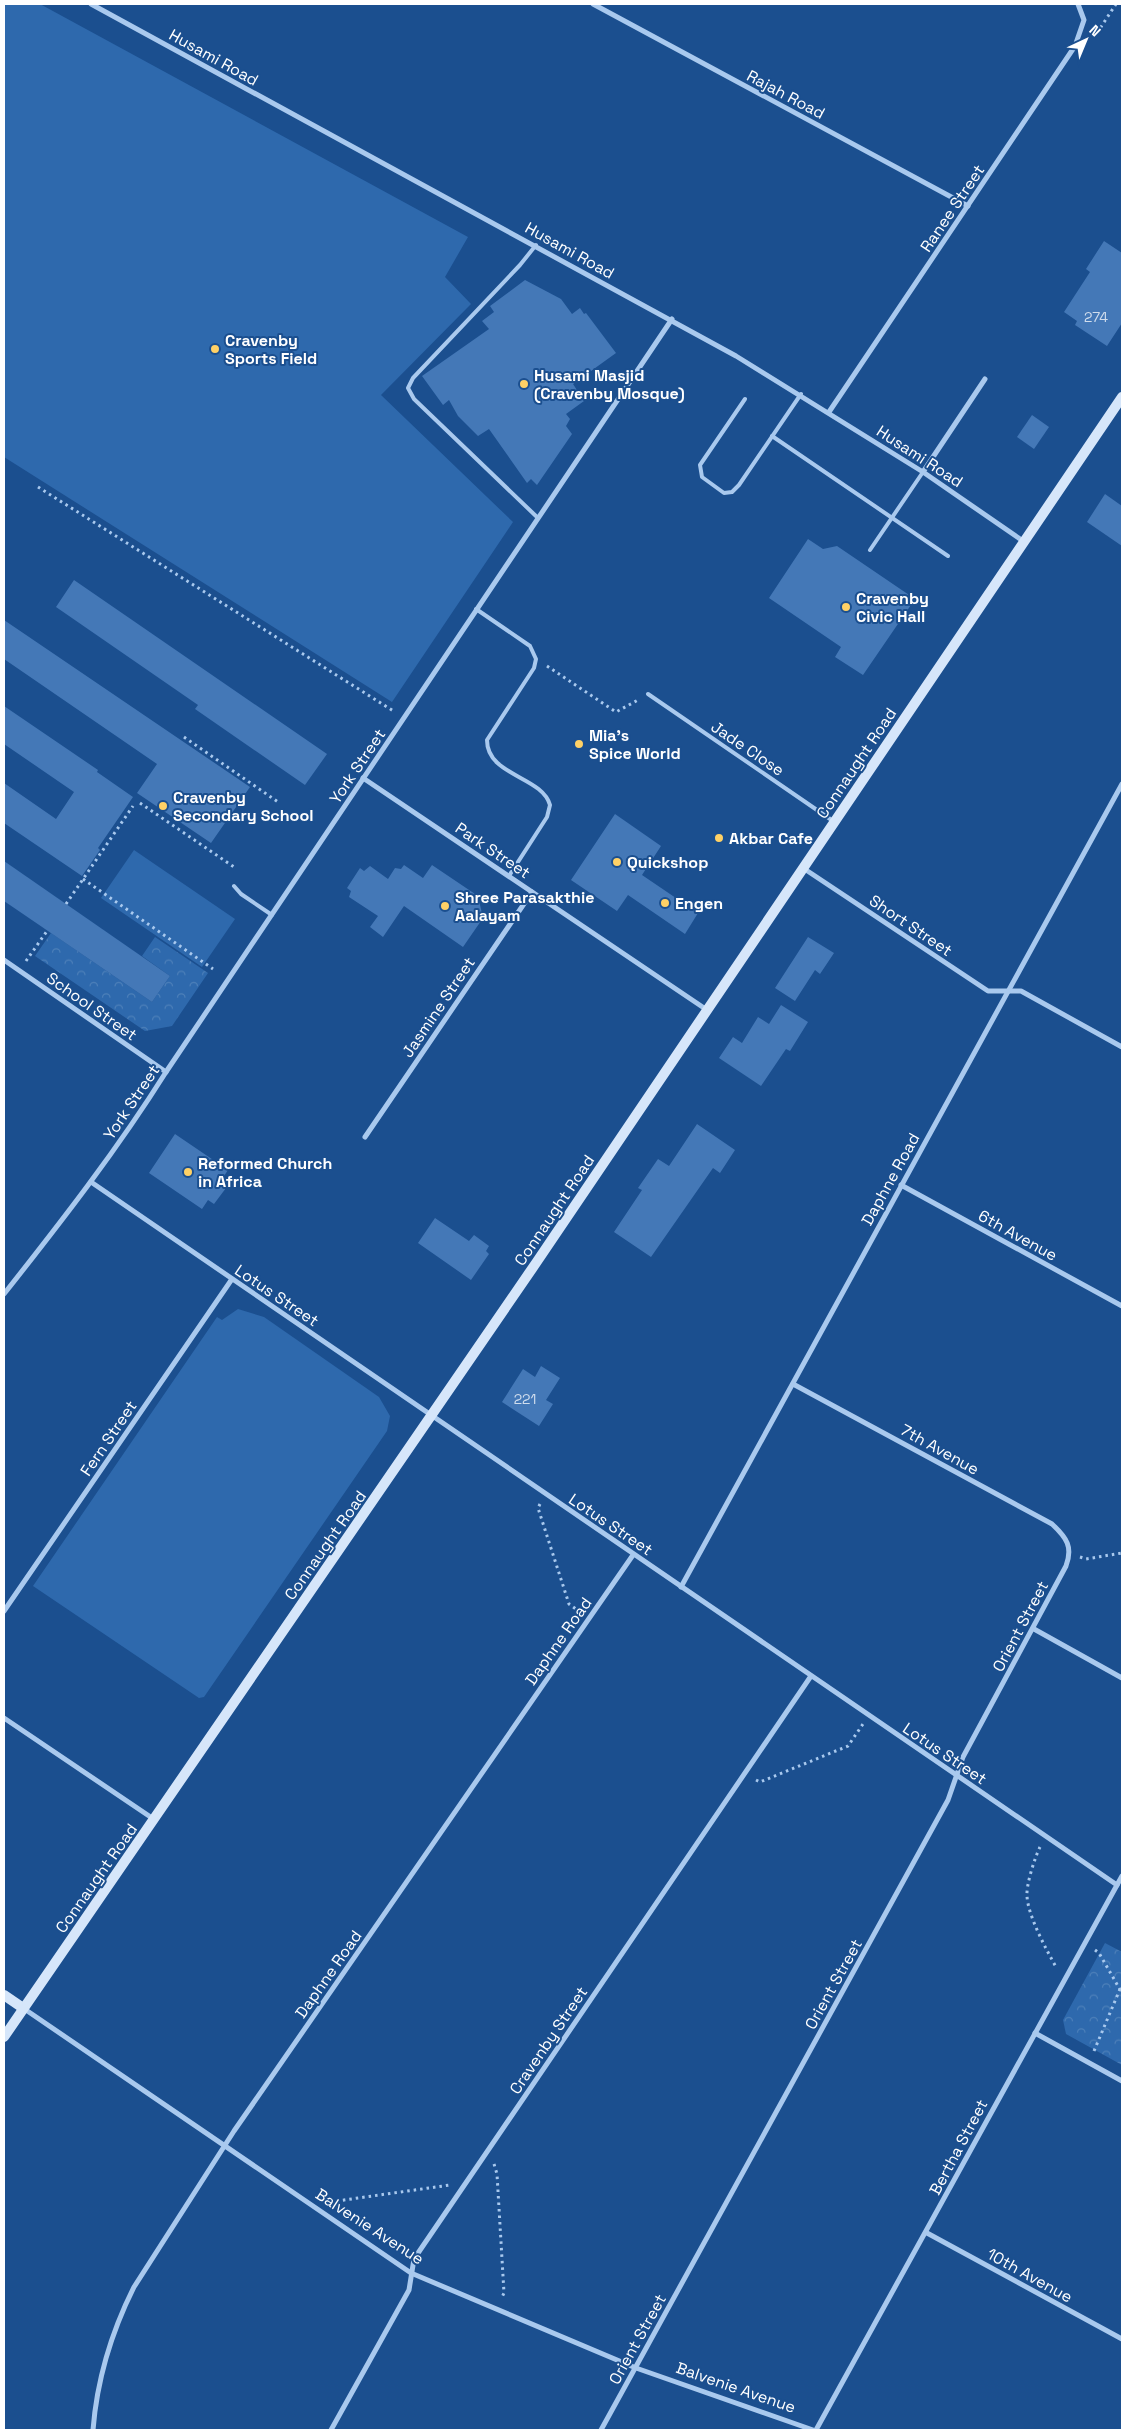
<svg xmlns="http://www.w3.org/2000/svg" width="1126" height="2434" viewBox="0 0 1126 2434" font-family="'Space Grotesk',sans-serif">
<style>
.grass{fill:#2e69ad}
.park{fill:url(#park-crowns)}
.building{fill:#4478b7}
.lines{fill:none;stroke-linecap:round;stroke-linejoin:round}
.path{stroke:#a9c9ee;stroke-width:3;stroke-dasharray:2.5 4;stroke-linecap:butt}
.lane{stroke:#a9c9ee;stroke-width:4}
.street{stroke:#a9c9ee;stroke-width:5}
.secondary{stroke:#d6e6fa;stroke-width:10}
.poi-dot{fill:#ffd166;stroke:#1b4f8f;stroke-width:2}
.labels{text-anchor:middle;stroke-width:4;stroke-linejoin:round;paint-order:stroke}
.number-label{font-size:14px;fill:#d0dded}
.street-label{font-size:16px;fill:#fff;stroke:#1b4f8f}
.poi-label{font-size:16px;font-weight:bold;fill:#fff;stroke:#1b4f8f;text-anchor:start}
</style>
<defs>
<pattern id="park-crowns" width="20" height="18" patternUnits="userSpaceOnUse" patternTransform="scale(1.25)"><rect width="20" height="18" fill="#2e69ad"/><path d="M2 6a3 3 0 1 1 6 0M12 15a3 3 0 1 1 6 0" fill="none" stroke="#4d80b9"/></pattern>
</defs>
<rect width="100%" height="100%" fill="#1b4f8f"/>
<g class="grass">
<path d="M4 4H40L468 237 445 277 471 304 381 395 513 522 392 702 4 457Z"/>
<path d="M134 850 235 919 202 967 101 898Z"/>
<path d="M238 1309 264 1317 379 1397 390 1416 387 1431 204 1697 199 1698 33 1586 217 1317 222 1320Z"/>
</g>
<g class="park">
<path d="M51 933 152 1002 170 976 142 956 155 937 208 973 172 1026 145 1031 35 956Z"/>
<path d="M1105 1943 1122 1952V2065L1066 2034 1063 2020Z"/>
</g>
<g class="building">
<path d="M1104 241 1122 253V323L1107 346 1075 325 1077 321 1064 312 1090 272 1086 269Z"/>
<path d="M525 280 561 299 572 314 580 308 584 314 586 313 616 353 573 384 584 401 566 414 570 419 566 426 572 434 537 485 531 479 527 483 489 429 478 436 458 416 449 400 443 405 422 376 489 329 482 321 494 312 490 306Z"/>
<path d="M1032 415 1049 427 1034 449 1017 437Z"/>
<path d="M1105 494 1122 506V546L1087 522Z"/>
<path d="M808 539 823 549 837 546 915 599 863 675 835 657 841 647 769 598Z"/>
<path d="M74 580 327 754 305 785 195 709 198 705 56 607Z"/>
<path d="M4 620 250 787 211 843 137 793 157 764 4 659Z"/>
<path d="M4 706 98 770 97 772 133 797 98 848 100 850 82 876 4 823V783L56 819 74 792 4 744Z"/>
<path d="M615 814 661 846 642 875 698 913 685 934 628 895 617 911 571 880Z"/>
<path d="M4 861 170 976 152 1002 4 901Z"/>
<path d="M404 865 423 878 432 865 478 896 483 918 463 947 404 906 383 937 370 927 378 916 349 897 351 891 347 888 360 868 364 871 370 866 388 879 395 868 401 869Z"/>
<path d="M808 937 834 953 820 974 815 970 795 1001 775 988Z"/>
<path d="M781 1005 808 1022 790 1051 786 1049 761 1086 719 1058 733 1037 742 1043 758 1017 769 1024Z"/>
<path d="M697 1124 735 1150 720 1173 713 1168 651 1257 614 1232 642 1190 638 1188 658 1159 669 1166Z"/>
<path d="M175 1134 228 1170 222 1179 229 1184 214 1204 208 1200 202 1209 149 1173Z"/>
<path d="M435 1218 469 1241 474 1235 489 1246 486 1251 489 1254 471 1280 418 1243Z"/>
<path d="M541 1366 560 1378 546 1400 553 1404 539 1426 502 1402 523 1369 535 1377Z"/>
</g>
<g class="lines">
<g class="path">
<path d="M1097 33 1116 4"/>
<path d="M38 487 395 712"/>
<path d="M547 666 616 712 638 700"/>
<path d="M184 737 278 802"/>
<path d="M140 803 234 867"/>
<path d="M83 879 213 969"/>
<path d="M66 904 133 806"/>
<path d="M26 961 47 931"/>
<path d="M540 1504 538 1508 569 1604 580 1612"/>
<path d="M1080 1557 1086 1559 1122 1553"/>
<path d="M756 1780 760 1782 848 1746 863 1724"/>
<path d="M1040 1847C1035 1857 1026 1885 1027 1896 1028 1916 1046 1949 1056 1967"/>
<path d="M1095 1950 1099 1953 1122 1993"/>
<path d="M1094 2051 1120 1989"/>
<path d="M494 2164 497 2174 504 2293 501 2299"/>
<path d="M330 2202 450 2185"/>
</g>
<g class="lane">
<path d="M536 245 520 265 413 378 408 388 414 399 538 518"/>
<path d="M745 399 700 465 702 477 724 493 732 492 739 485 801 394"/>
<path d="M772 436 948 556"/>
<path d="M870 550 923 472"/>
<path d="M476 609 530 646 536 659 534 668 487 740C487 776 542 776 550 805L547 817 509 876"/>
<path d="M648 694 833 821"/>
<path d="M234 886 241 894 272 915"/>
</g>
<g class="street">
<path d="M91 4 736 356 923 472 1023 541"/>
<path d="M593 4 968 206"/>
<path d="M829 412 1075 46 1084 20 1078 4"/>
<path d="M923 472 985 379"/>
<path d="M363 778 707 1010"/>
<path d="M803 868 988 991H1021L1122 1047"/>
<path d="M4 960 166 1072"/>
<path d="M365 1137 532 892"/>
<path d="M91 1182 1117 1885"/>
<path d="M901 1185 1122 1306"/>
<path d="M4 1294C61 1222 117 1150 166 1072L672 319"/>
<path d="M681 1587 1122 784"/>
<path d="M4 1611 232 1279"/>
<path d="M1034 1629 1122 1678"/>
<path d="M4 1718 155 1820"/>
<path d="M23 2008 411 2273 636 2368 813 2430"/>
<path d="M1035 2033 1122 2081"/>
<path d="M927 2233 1122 2339"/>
<path d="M93 2430C97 2379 111 2333 134 2287L234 2131 633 1555"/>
<path d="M331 2430 409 2290 414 2259 811 1676"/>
<path d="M601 2430 948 1800 963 1757 1066 1566C1073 1547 1067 1538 1052 1524L793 1384"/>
<path d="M816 2430 1122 1876"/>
</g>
<g class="secondary">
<path d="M4 1995 23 2008"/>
<path d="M4 2037 536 1263 1122 397"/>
</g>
</g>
<g class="poi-dot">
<circle cx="215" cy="349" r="5"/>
<circle cx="524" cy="384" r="5"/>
<circle cx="846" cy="607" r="5"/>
<circle cx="579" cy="744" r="5"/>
<circle cx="163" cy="806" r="5"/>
<circle cx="719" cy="838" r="5"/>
<circle cx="617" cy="862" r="5"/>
<circle cx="665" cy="903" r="5"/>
<circle cx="445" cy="906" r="5"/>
<circle cx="188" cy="1172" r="5"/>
</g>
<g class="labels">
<g class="number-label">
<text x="1096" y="322">274</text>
<text x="525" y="1404">221</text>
</g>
<g class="street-label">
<text transform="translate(214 57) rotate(29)" y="6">Husami Road</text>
<text transform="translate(786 94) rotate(28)" y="6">Rajah Road</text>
<text transform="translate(952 208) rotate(-56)" y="6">Ranee Street</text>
<text transform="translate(570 250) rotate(29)" y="6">Husami Road</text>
<text transform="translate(920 456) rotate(33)" y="6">Husami Road</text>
<text transform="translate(748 748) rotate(34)" y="6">Jade Close</text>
<text transform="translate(856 763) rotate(-56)" y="6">Connaught Road</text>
<text transform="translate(357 766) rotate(-56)" y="6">York Street</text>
<text transform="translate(493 850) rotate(34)" y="6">Park Street</text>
<text transform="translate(911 925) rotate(34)" y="6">Short Street</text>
<text transform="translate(92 1006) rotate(35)" y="6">School Street</text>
<text transform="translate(438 1007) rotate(-56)" y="6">Jasmine Street</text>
<text transform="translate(131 1102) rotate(-56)" y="6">York Street</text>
<text transform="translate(890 1179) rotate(-61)" y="6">Daphne Road</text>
<text transform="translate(554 1210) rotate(-56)" y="6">Connaught Road</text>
<text transform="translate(1018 1235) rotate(29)" y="6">6th Avenue</text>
<text transform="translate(277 1295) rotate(34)" y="6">Lotus Street</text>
<text transform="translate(108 1438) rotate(-56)" y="6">Fern Street</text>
<text transform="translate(940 1449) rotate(29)" y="6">7th Avenue</text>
<text transform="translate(611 1524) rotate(34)" y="6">Lotus Street</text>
<text transform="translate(325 1545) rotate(-55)" y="6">Connaught Road</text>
<text transform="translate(1020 1626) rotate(-62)" y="6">Orient Street</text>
<text transform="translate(558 1641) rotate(-55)" y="6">Daphne Road</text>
<text transform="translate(945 1753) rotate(34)" y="6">Lotus Street</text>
<text transform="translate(96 1878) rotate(-55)" y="6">Connaught Road</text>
<text transform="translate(328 1974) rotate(-55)" y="6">Daphne Road</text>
<text transform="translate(833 1984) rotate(-61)" y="6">Orient Street</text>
<text transform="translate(548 2040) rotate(-56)" y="6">Cravenby Street</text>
<text transform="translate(958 2147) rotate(-62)" y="6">Bertha Street</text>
<text transform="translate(370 2226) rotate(33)" y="6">Balvenie Avenue</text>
<text transform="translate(1030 2275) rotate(29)" y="6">10th Avenue</text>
<text transform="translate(637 2339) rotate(-61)" y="6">Orient Street</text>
<text transform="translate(736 2387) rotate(19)" y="6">Balvenie Avenue</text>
</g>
<g class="poi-label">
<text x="225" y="346">Cravenby<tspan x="225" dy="18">Sports Field</tspan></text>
<text x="534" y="381">Husami Masjid<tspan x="534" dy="18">(Cravenby Mosque)</tspan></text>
<text x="856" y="604">Cravenby<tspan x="856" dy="18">Civic Hall</tspan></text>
<text x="589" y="741">Mia's<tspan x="589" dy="18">Spice World</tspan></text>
<text x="173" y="803">Cravenby<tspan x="173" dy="18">Secondary School</tspan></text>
<text x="729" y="844">Akbar Cafe</text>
<text x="627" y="868">Quickshop</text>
<text x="455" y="903">Shree Parasakthie<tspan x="455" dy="18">Aalayam</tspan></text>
<text x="675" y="909">Engen</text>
<text x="198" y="1169">Reformed Church<tspan x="198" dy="18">in Africa</tspan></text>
</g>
</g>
<rect width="1126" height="2434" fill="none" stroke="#ffffff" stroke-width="10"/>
<g transform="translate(1086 40) rotate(44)" stroke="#1b4f8f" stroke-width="4" paint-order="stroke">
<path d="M0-4L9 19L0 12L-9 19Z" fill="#ffffff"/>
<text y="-8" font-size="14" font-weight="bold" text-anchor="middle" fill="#ffffff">N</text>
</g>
</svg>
